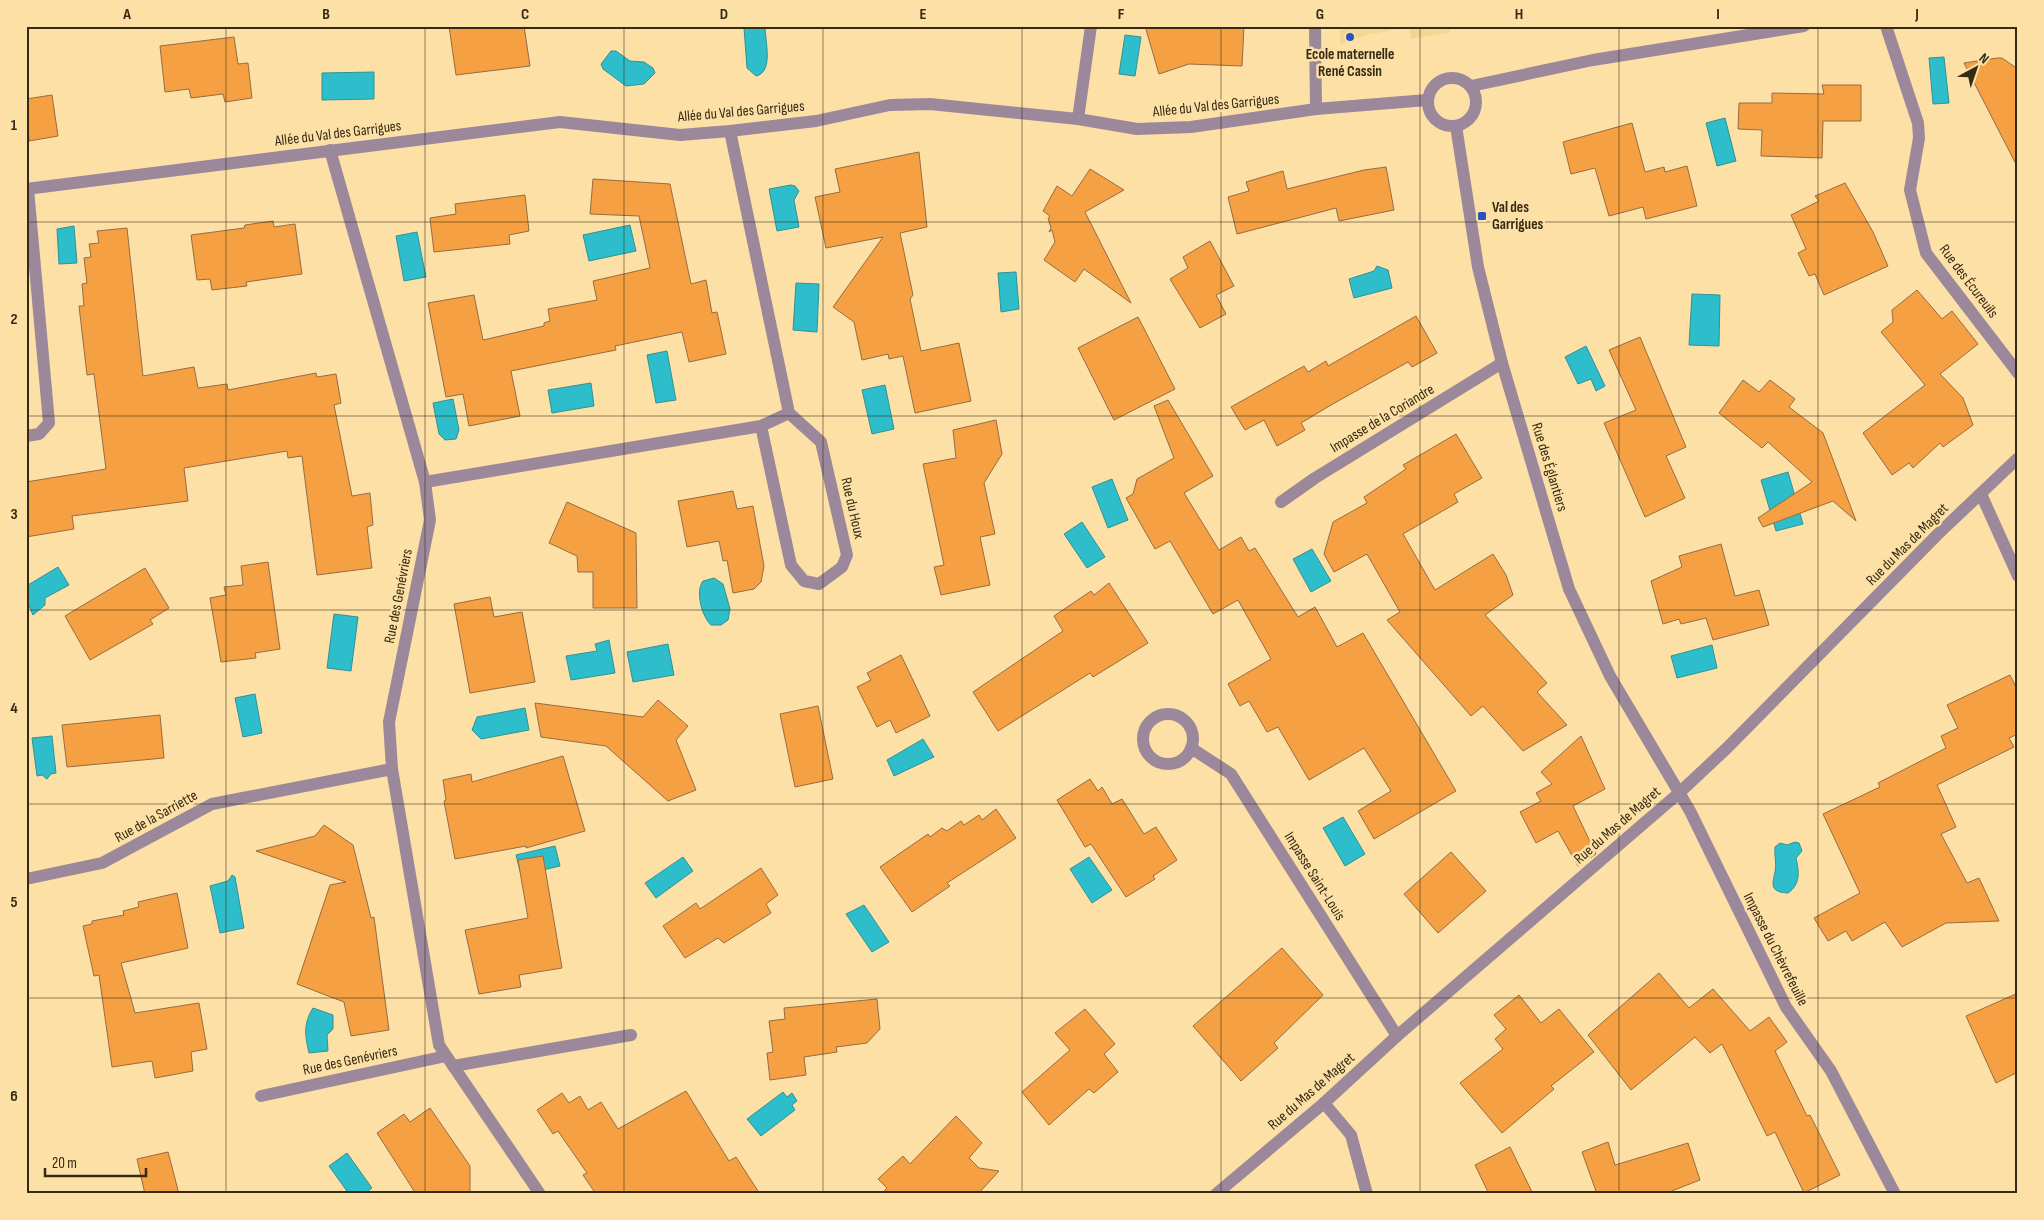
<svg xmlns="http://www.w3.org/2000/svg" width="2044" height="1220" viewBox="0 0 2044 1220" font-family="'Sofia Sans Condensed',sans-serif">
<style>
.built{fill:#f5d594}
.water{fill:#2ebecb;stroke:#309294}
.building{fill:#f4a043;stroke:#976c42}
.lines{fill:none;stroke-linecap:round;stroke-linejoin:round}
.minor{stroke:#9b889b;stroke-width:12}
.grid{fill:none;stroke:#352a13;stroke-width:1;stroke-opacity:0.55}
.poi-dot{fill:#2a53c2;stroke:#fce0a6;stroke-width:2}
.labels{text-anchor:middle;stroke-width:5;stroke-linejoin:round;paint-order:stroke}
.poi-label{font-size:15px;font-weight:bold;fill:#352a13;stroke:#fce0a6}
.street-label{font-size:15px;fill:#352a13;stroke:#fce0a6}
.neatline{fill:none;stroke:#352a13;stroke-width:2}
.grid-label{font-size:16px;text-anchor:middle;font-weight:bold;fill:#352a13}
</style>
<rect width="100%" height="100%" fill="#fce0a6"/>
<path class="built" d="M1340 26H1449L1450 33 1411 39 1409 27 1366 35 1340 44Z"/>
<g class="water">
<path d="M765 26C765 41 774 72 756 76L747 68 744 28Z"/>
<path d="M1125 35 1141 37 1135 76 1119 74Z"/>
<path d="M611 51H616L630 61 644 62 653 68 655 73 644 84 626 86 603 69 601 64Z"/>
<path d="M1944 57 1949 103 1933 104 1929 58Z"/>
<path d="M374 72V99L322 100V73Z"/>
<path d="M1725 118 1736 161 1717 166 1706 123Z"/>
<path d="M791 185 795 186 799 191 794 200 799 227 777 231 769 189Z"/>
<path d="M630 225 636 251 589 261 583 235Z"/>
<path d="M74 226 77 263 59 264 57 229Z"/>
<path d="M417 232 426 277 404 281 396 236Z"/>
<path d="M1377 266 1388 270 1392 288 1354 298 1349 279 1374 271Z"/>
<path d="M1016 272 1019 309 1001 312 998 273Z"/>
<path d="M796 283 819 284 817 332 793 330Z"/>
<path d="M1692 294 1720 295 1719 346 1689 345Z"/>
<path d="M1586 346 1605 386 1596 391 1591 379 1578 384 1565 357Z"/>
<path d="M667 351 676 400 656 403 647 355Z"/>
<path d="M591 383 594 406 552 413 548 390Z"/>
<path d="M885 385 894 429 872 434 862 390Z"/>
<path d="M453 399 459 430 456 439 445 440 439 434 433 403Z"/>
<path d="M1788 472 1803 524 1776 531 1761 480Z"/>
<path d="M1112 479 1128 520 1108 528 1092 487Z"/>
<path d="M1082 522 1105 557 1087 568 1064 534Z"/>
<path d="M1312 549 1331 581 1311 592 1293 559Z"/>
<path d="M58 567 69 585 45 598V605L33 615 26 599 28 585Z"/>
<path d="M714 578 723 584 730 609 728 620 721 625H711C702 617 695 591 703 581Z"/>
<path d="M334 614 358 617 351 671 327 668Z"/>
<path d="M609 640 615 673 571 680 566 656 597 651 595 644Z"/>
<path d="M668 644 674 675 633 682 627 652Z"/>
<path d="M1712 645 1717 668 1677 678 1671 656Z"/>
<path d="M255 694 262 733 243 737 235 698Z"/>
<path d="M525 708 529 730 481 739 472 730 477 717Z"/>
<path d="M52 736 56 773 51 774 47 779 42 775 37 776 32 738Z"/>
<path d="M923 739 934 757 894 776 887 760Z"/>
<path d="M1343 817 1365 854 1345 866 1323 828Z"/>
<path d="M1795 842 1799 843 1802 851 1796 858C1799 871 1801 884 1788 893 1770 892 1772 885 1775 872 1777 864 1774 855 1775 847L1780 843 1787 845Z"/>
<path d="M555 846 560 866 521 875 516 855Z"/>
<path d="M683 857 693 871 656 898 645 883Z"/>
<path d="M1089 857 1112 890 1092 903 1070 869Z"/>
<path d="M232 875 235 877 244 928 220 933 210 886 228 881Z"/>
<path d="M864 905 889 942 872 952 846 914Z"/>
<path d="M313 1008 333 1015V1029L327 1035 328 1051 309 1053C305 1036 303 1024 313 1008Z"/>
<path d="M783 1092 787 1097 792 1093 797 1101 792 1105 795 1110 761 1136 747 1119Z"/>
<path d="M347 1153 372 1188 364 1194H349L329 1166Z"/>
</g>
<g class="building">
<path d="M449 26H524L530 66 456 75Z"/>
<path d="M1145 26H1244L1242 66 1189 64 1159 74Z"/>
<path d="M234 37 238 64 248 63 252 98 225 102 223 94 191 98 189 89 165 92 160 46Z"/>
<path d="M1997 58H2002L2018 69V168L1964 63Z"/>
<path d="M1822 85H1861V121H1823L1822 158 1761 156 1762 130 1738 129 1739 103H1772V93L1824 94Z"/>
<path d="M52 95 58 136 29 141 26 99Z"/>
<path d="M1632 123 1645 172 1664 167 1665 172 1687 166 1697 206 1646 219 1643 207 1609 216 1595 168 1571 174 1563 142Z"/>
<path d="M919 152 927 227 900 233 913 295 910 299 921 351 959 343 971 401 915 413 903 356 889 359 888 354 862 360 854 322 833 307 883 237 826 248 815 197 840 192 835 169Z"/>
<path d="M1386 167 1394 210 1339 221 1336 208 1237 234 1228 197 1249 191 1246 182 1283 171 1287 189 1364 170Z"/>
<path d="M1090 169 1124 190 1085 212 1131 303 1084 269 1075 282 1044 260 1055 242 1052 230 1049 232 1051 228 1048 218 1050 216 1043 211 1057 186 1072 196Z"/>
<path d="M593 179 670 184 691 284 706 280 712 313 717 312 726 354 689 362 682 332 615 346 616 350 511 371 520 416 469 426 463 394 446 397 428 303 474 295 483 340 544 326V323L550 321 548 309 597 300 593 281 650 268 639 216 590 214Z"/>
<path d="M1845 183 1873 232 1888 266 1824 295 1815 274 1809 276 1798 253 1806 249 1791 215 1819 201 1815 196Z"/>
<path d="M525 195 529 231 509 235 510 244 434 252 430 218 456 214 455 204Z"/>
<path d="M273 221 274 227 295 224 302 274 246 282 247 286 212 290 210 279 197 280 191 235 244 228 245 225Z"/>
<path d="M127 228 143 376 194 367 198 388 227 384 228 390 316 373 317 377 336 374 341 403 334 405 352 496 370 493 373 525 367 527 372 568 317 575 302 456 288 458 287 451 184 468 188 501 72 516 74 529 26 537V482L106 469 94 374 87 375 79 306H84L82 284 87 283 84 258 91 257 89 244 99 243 97 231Z"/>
<path d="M1210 241 1234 286 1216 295 1226 314 1200 328 1170 279 1188 268 1183 257Z"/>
<path d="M1917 290 1942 319 1952 311 1978 344 1940 374 1963 398 1973 425 1943 447 1940 443 1913 468 1909 463 1892 475 1863 433 1925 385 1881 332 1893 322 1892 310Z"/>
<path d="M1416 316 1437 353 1412 367 1408 362 1331 405 1301 423 1305 430 1277 446 1264 420 1245 430 1231 407 1304 366 1308 372 1326 361 1328 366Z"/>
<path d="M1138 317 1175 389 1114 420 1078 348Z"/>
<path d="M1640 337 1686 447 1666 456 1685 498 1645 517 1604 423 1636 410 1609 350Z"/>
<path d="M1743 380 1759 392 1770 380 1795 399 1789 407 1823 433 1856 521 1833 501 1763 527 1758 518 1812 482 1768 442 1762 448 1719 413Z"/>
<path d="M1168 400 1213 476 1184 493 1219 550 1241 537 1249 551 1255 548 1298 617 1315 607 1337 647 1363 633 1456 791 1374 839 1358 811 1391 791 1364 748 1309 780 1278 727 1267 732 1249 701 1240 706 1228 684 1271 659 1238 600 1213 614 1170 541 1155 549 1126 498 1133 494 1137 479 1174 458 1154 406Z"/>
<path d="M996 420 1002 454 984 483 995 534 980 537 990 585 941 595 934 567 944 565 923 464 956 458 953 430Z"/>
<path d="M1456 434 1482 478 1454 494 1458 502 1403 534 1435 590 1493 554 1506 575 1513 595 1485 615 1547 683 1537 692 1567 725 1523 751 1483 706 1471 716 1387 620 1400 612 1367 554 1334 572 1324 554 1333 522 1367 503 1364 497 1406 469 1403 465Z"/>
<path d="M733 491 737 509 753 506 764 566 761 582 754 589 733 593 727 560 723 561 719 541 687 547 678 501Z"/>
<path d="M567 502 636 533 637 608H593V572H578L577 556 549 543Z"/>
<path d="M1721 544 1735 596 1759 590 1769 625 1713 640 1706 618 1681 624 1679 619 1663 624 1651 581 1682 567 1679 556Z"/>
<path d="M268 562 280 649 255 653 256 658 221 662 210 598 226 595 224 587 243 585 241 566Z"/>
<path d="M145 568 169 608 150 620 153 624 90 660 65 616Z"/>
<path d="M1109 583 1148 643 1093 677 1090 673 998 731 973 692 1063 631 1054 616 1091 591 1094 595Z"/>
<path d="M490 597 494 617 522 612 535 682 470 693 454 604Z"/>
<path d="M901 655 930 716 896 733 890 720 877 727 857 687 871 680 867 673Z"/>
<path d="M2010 675 2018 691V734L2009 738 2014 747 1937 785 1956 827 1941 834 1967 883 1979 878 1999 921 1946 923 1902 947 1885 922 1852 941 1846 931 1828 941 1814 918 1860 893 1823 814 1880 787 1878 783 1946 748 1941 736 1958 728 1947 705Z"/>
<path d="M658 700 688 726 676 740 696 790 668 801 606 746 541 737 535 703 643 717Z"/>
<path d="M818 706 833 779 795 787 780 714Z"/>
<path d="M160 715 164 758 67 767 62 725Z"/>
<path d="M1581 736 1605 789 1573 806 1596 854 1578 866 1558 831 1536 843 1520 812 1541 801 1536 793 1552 784 1541 772Z"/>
<path d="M563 756 585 831 526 848V846L455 859 444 801 446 800 443 780 471 774 472 782Z"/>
<path d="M1090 779 1098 791 1102 787 1112 804 1122 799 1144 834 1156 827 1177 860 1153 876 1155 879 1126 897 1091 844 1085 847 1057 800Z"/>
<path d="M996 809 1016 838 947 883 950 886 912 912 880 867 928 834 930 837 942 828 947 831 961 821 964 825 979 815 982 820Z"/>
<path d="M324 825 353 845 371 918 374 917 389 1030 351 1036 344 1002 297 984 330 885 346 882 256 851 315 836Z"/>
<path d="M1451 852 1486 891 1438 933 1404 894Z"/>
<path d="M543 856 562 968 519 975 521 987 479 994 465 930 528 918 518 860Z"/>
<path d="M761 868 778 895 766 904 771 913 724 943 718 938 685 958 663 926 696 903 700 909Z"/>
<path d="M177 893 188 948 121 963 135 1013 199 1003 207 1049 191 1052 193 1071 155 1078 152 1061 112 1067 99 975 94 976 83 926 92 924V921L124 915 123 911 139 907 138 902Z"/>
<path d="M1282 948 1323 995 1274 1043 1278 1048 1241 1081 1193 1026Z"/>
<path d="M1659 973 1689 1008 1713 989 1750 1031 1769 1017 1787 1042 1775 1051 1807 1116 1810 1115 1840 1175 1804 1193 1775 1132 1767 1136 1722 1044 1710 1053 1695 1037 1631 1090 1588 1035Z"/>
<path d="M2018 993V1072L1996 1083 1966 1016Z"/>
<path d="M1519 995 1541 1023 1559 1009 1594 1052 1551 1086 1554 1089 1502 1133 1460 1083 1503 1049 1495 1039 1506 1029 1494 1015Z"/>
<path d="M877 999 880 1029 867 1043 836 1047 837 1052 804 1057 806 1075 770 1080 767 1053 773 1052 769 1021 785 1019 784 1008Z"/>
<path d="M1085 1009 1115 1044 1104 1054 1118 1072 1094 1093 1089 1089 1049 1125 1022 1092 1070 1050 1055 1033Z"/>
<path d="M686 1091 729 1161 736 1157 760 1194H596L583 1175 587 1173 558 1131 553 1134 537 1110 562 1093 569 1103 580 1096 588 1110 601 1102 618 1129Z"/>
<path d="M430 1108 470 1166V1194H416L377 1133 404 1114 410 1122Z"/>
<path d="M956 1116 982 1143 969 1158 979 1168 999 1171 978 1194H882L887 1188 878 1179 903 1156 910 1164Z"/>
<path d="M1608 1142 1615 1165 1688 1143 1700 1180 1664 1194H1597L1582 1152Z"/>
<path d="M1510 1147 1533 1194H1489L1475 1165Z"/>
<path d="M168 1152 179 1194H145L137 1159Z"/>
</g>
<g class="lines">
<g class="minor">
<path d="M1315 26 1316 109"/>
<path d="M1886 26 1918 123 1919 138 1910 190 1926 253 2018 373"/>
<circle cx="1452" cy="102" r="24"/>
<path d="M1471 86 1593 60 1804 26"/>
<path d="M1078 119 1091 26"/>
<path d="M1456 126 1478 267 1502 363 1569 589 1610 676 1690 811 1786 1007 1831 1071 1895 1194"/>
<path d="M730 131 789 413 821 442 847 555 842 567 819 584 804 581 791 565 761 426"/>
<path d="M330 150 425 482 430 520 389 722 392 769 439 1045 540 1194"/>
<path d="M26 189 560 122 680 135 730 131 816 121 890 105 930 104 1078 119 1137 129 1191 127 1316 109 1427 100"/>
<path d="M26 436 39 434 49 423 28 189"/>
<path d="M425 482 761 426 789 413"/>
<path d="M1981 494 2018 576"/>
<path d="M1281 502 1315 478 1502 363"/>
<circle cx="1168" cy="739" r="25"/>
<path d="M1191 748 1231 774 1397 1036"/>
<path d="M26 879 102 863 212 804 392 769"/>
<path d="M453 1066 631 1035"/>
<path d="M261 1096 446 1056"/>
<path d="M1324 1103 1351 1135 1367 1194"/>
<path d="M1216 1194 1324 1103 1397 1036 1679 793 1727 748 1938 534 2018 458"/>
</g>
</g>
<path class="grid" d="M226 26V1194M425 26V1194M624 26V1194M823 26V1194M1022 26V1194M1221 26V1194M1420 26V1194M1619 26V1194M1818 26V1194M26 222H2018M26 416H2018M26 610H2018M26 804H2018M26 998H2018"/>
<g class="poi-dot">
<circle cx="1350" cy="37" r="5"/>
<rect x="1477" y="211" width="10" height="10" rx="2.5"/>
</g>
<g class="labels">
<g class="poi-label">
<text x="1350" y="59">Ecole maternelle<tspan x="1350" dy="17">René Cassin</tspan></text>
<text x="1492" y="212" text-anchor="start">Val des<tspan x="1492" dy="17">Garrigues</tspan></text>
</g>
<g class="street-label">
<text transform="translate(1216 105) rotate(-6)" y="5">Allée du Val des Garrigues</text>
<text transform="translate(741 111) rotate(-5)" y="5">Allée du Val des Garrigues</text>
<text transform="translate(338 133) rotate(-7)" y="5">Allée du Val des Garrigues</text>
<text transform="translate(1969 281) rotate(53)" y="5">Rue des Écureuils</text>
<text transform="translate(1382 418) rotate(-31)" y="5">Impasse de la Coriandre</text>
<text transform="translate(1550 467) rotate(73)" y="5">Rue des Églantiers</text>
<text transform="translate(853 508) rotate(77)" y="5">Rue du Houx</text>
<text transform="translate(1907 544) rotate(-45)" y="5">Rue du Mas de Magret</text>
<text transform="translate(398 596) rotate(-79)" y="5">Rue des Genévriers</text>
<text transform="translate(156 816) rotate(-29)" y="5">Rue de la Sarriette</text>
<text transform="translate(1617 825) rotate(-41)" y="5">Rue du Mas de Magret</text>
<text transform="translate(1315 876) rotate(58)" y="5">Impasse Saint-Louis</text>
<text transform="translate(1776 949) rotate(63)" y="5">Impasse du Chèvrefeuille</text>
<text transform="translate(350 1060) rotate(-12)" y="5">Rue des Genévriers</text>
<text transform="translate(1311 1091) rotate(-41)" y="5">Rue du Mas de Magret</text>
</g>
</g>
<rect width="2044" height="1220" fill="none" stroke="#fce0a6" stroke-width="55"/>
<g transform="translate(1976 68) rotate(40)" stroke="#fce0a6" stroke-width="4" paint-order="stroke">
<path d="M0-4L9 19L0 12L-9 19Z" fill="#352a13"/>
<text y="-8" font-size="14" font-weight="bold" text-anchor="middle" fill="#352a13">N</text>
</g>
<path d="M45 1168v8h101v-8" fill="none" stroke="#352a13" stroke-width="2.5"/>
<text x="52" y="1168" font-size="15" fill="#352a13" stroke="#fce0a6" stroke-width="4" paint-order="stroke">20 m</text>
<rect x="28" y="28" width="1988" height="1164" class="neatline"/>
<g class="grid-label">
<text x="127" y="19">A</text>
<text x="326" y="19">B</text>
<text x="525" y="19">C</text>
<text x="724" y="19">D</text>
<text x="923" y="19">E</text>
<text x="1121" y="19">F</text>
<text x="1320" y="19">G</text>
<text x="1519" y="19">H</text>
<text x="1718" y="19">I</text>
<text x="1917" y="19">J</text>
<text x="14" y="130">1</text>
<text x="14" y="324">2</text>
<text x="14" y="519">3</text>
<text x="14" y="713">4</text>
<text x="14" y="907">5</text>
<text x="14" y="1101">6</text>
</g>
</svg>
